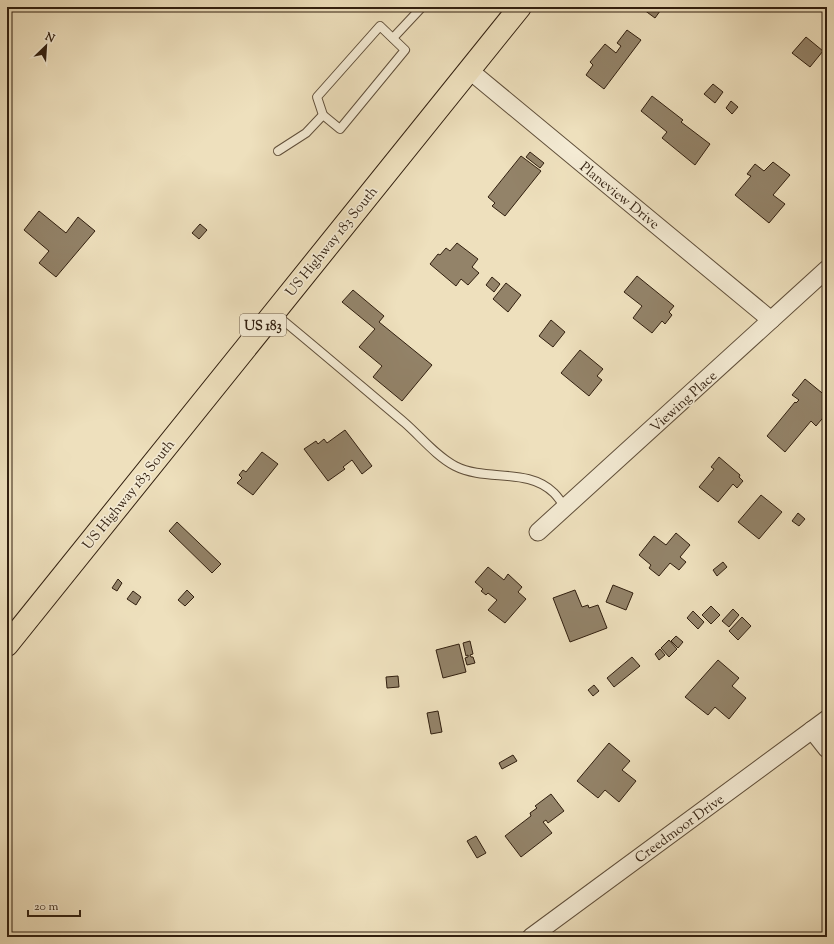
<svg xmlns="http://www.w3.org/2000/svg" width="834" height="944" viewBox="0 0 834 944" font-family="'Sorts Mill Goudy',serif">
<style>
.building{fill:#938369;stroke:#311f0f}
.lines{fill:none;stroke-linecap:round;stroke-linejoin:round}
.service-casing{stroke:#604f3a;stroke-width:10}
.minor-casing{stroke:#604f3a;stroke-width:19}
.trunk-casing{stroke:#311f0f;stroke-width:24}
.service{stroke:#f4ebd4;stroke-width:8}
.minor{stroke:#f4ebd4;stroke-width:17}
.trunk{stroke:#eee0bd;stroke-width:22}
.labels{text-anchor:middle;stroke-width:3.5;stroke-linejoin:round;paint-order:stroke}
.shield{fill:#f4ebd4;stroke:#6c5c4a;stroke-width:1}
.shield-label{font-size:13px;font-weight:bold;fill:#311f0f}
.street-label{font-size:14px;fill:#311f0f;stroke:#f4ebd4}
</style>
<rect width="100%" height="100%" fill="#eee0bd"/>
<filter id="stains"><feTurbulence type="fractalNoise" baseFrequency=".005" numOctaves="4"/><feColorMatrix values="0 0 0 0 .2 0 0 0 0 .09 0 0 0 0 .02 0 0 0 .5 -.17"/></filter>
<radialGradient id="worn" r=".72"><stop offset=".6" stop-color="#630" stop-opacity="0"/><stop offset="1" stop-color="#630" stop-opacity=".3"/></radialGradient>
<g class="building">
<path d="M640 7H663L655 18Z"/>
<path d="M627 30 641 40 604 89 586 75 593 65 590 62 605 44 616 53 621 46 617 43Z"/>
<path d="M806 37 823 51 810 67 792 53Z"/>
<path d="M713 84 723 92 715 103 704 94Z"/>
<path d="M652 96 683 120 681 122 710 144 695 165 662 138 667 132 641 111Z"/>
<path d="M731 101 738 107 732 114 726 108Z"/>
<path d="M530 152 544 163 540 168 526 157Z"/>
<path d="M521 156 541 171 505 216 492 206 495 203 488 197Z"/>
<path d="M773 162 790 175 773 195 785 204 769 223 735 195 751 176 747 174 755 164 764 171Z"/>
<path d="M39 211 66 233 78 217 95 231 56 277 39 263 49 251 24 230Z"/>
<path d="M200 224 207 230 199 239 192 233Z"/>
<path d="M457 243 478 259 472 267 479 273 468 285 461 279 456 286 430 264 438 254 440 255 446 248 450 251Z"/>
<path d="M637 276 674 306 669 312 672 315 665 324 662 321 652 333 633 318 642 306 624 292Z"/>
<path d="M492 277 500 284 494 292 486 285Z"/>
<path d="M506 283 521 295 508 312 493 299Z"/>
<path d="M353 290 384 316 379 322 432 365 402 401 373 377 382 366 359 347 375 329 342 302Z"/>
<path d="M551 320 565 332 553 347 539 336Z"/>
<path d="M580 350 603 369 597 376 602 380 589 396 561 373Z"/>
<path d="M805 379 827 397V413L816 426 811 421 785 452 767 436 795 402 796 403 799 400 792 395Z"/>
<path d="M345 430 372 466 362 474 352 460 343 467 345 469 328 481 304 449 316 441 318 444 324 439 327 443Z"/>
<path d="M262 452 278 464 253 495 237 483 242 478 239 475 243 470 246 472Z"/>
<path d="M719 457 740 475 739 477 743 481 737 488 733 484 718 502 699 487 714 469 711 467Z"/>
<path d="M761 495 782 512 759 539 738 522Z"/>
<path d="M798 513 805 519 799 526 792 521Z"/>
<path d="M177 522 221 564 212 573 169 531Z"/>
<path d="M676 533 690 545 680 557 686 562 679 570 670 563 659 576 649 568 651 565 639 555 654 536 666 545Z"/>
<path d="M723 562 727 567 717 576 713 570Z"/>
<path d="M488 567 504 580 508 574 522 587 518 592 526 599 505 623 488 610 497 600 488 593 486 595 481 591 483 589 475 582Z"/>
<path d="M118 579 122 583 117 591 112 588Z"/>
<path d="M613 585 633 593 626 610 606 602Z"/>
<path d="M187 590 194 597 185 606 178 600Z"/>
<path d="M575 590 582 607 588 605 589 608 598 605 607 628 570 642 553 598Z"/>
<path d="M133 591 141 597 136 605 127 599Z"/>
<path d="M711 606 720 615 711 624 702 615Z"/>
<path d="M733 609 739 615 729 627 722 621Z"/>
<path d="M693 611 704 622 698 629 687 618Z"/>
<path d="M742 617 751 626 738 640 729 631Z"/>
<path d="M676 636 683 642 678 648 671 641Z"/>
<path d="M669 640 677 649 669 657 661 648Z"/>
<path d="M470 641 473 654 470 655 471 657H473L475 663 467 665 465 658 468 657V655L466 656 463 643Z"/>
<path d="M459 644 466 672 443 678 436 650Z"/>
<path d="M660 649 665 655 659 660 655 654Z"/>
<path d="M632 657 640 666 614 687 607 678Z"/>
<path d="M718 660 739 678 732 686 746 698 729 719 715 707 708 715 685 697Z"/>
<path d="M398 676 399 687 387 688 386 677Z"/>
<path d="M594 685 599 691 593 696 588 690Z"/>
<path d="M438 711 442 732 431 734 427 713Z"/>
<path d="M609 743 630 761 622 770 636 781 619 802 605 790 598 798 577 781Z"/>
<path d="M513 755 517 761 502 769 499 763Z"/>
<path d="M551 794 564 811 548 823 546 820 543 822 552 833 521 857 505 836 531 816 530 813 537 808 535 806Z"/>
<path d="M476 836 486 853 477 858 467 841Z"/>
</g>
<g class="lines">
<defs>
<g id="service">
<path d="M380 26 405 50 340 129 323 115 317 97Z"/>
<path d="M393 38 422 7"/>
<path d="M278 151 306 133 323 115"/>
<path d="M274 313C318 349 361 386 405 423 421 437 436 456 455 466 486 482 528 467 554 493 558 497 562 503 565 508"/>
</g>
<g id="minor">
<path d="M469 70 771 320"/>
<path d="M538 532 827 269"/>
<path d="M812 730 827 749"/>
<path d="M531 937 827 719"/>
</g>
<path id="trunk" d="M7 645 520 7"/>
</defs>
<use href="#service" class="service-casing"/>
<use href="#minor" class="minor-casing"/>
<use href="#trunk" class="trunk-casing"/>
<use href="#service" class="service"/>
<use href="#minor" class="minor"/>
<use href="#trunk" class="trunk"/>
</g>
<g class="labels">
<rect class="shield" x="240" y="314" width="46" height="22" rx="3"/>
<g class="shield-label">
<text x="263" y="330">US 183</text>
</g>
<g class="street-label">
<text transform="translate(620 195) rotate(39)" y="5">Planeview Drive</text>
<text transform="translate(331 241) rotate(-51)" y="5">US Highway 183 South</text>
<text transform="translate(683 401) rotate(-42)" y="5">Viewing Place</text>
<text transform="translate(128 494) rotate(-51)" y="5">US Highway 183 South</text>
<text transform="translate(679 828) rotate(-36)" y="5">Creedmoor Drive</text>
</g>
</g>
<rect width="834" height="944" fill="none" stroke="#eee0bd" stroke-width="24"/>
<rect x="8" y="8" width="818" height="928" fill="none" stroke="#311f0f" stroke-width="2"/>
<rect x="12" y="12" width="810" height="920" fill="none" stroke="#311f0f"/>
<g transform="translate(46 46) rotate(25)" stroke="#f4ebd4" stroke-width="3" paint-order="stroke">
<path d="M0-3L7 15L0 10L-7 15Z" fill="#311f0f"/>
<text y="-6" font-size="11" font-weight="bold" text-anchor="middle" fill="#311f0f">N</text>
</g>
<path d="M28 910v6h52v-6" fill="none" stroke="#311f0f" stroke-width="2"/>
<text x="34" y="910" font-size="12" fill="#311f0f" stroke="#f4ebd4" stroke-width="3" paint-order="stroke">20 m</text>
<rect width="100%" height="100%" filter="url(#stains)"/>
<rect width="100%" height="100%" fill="url(#worn)"/>
</svg>
